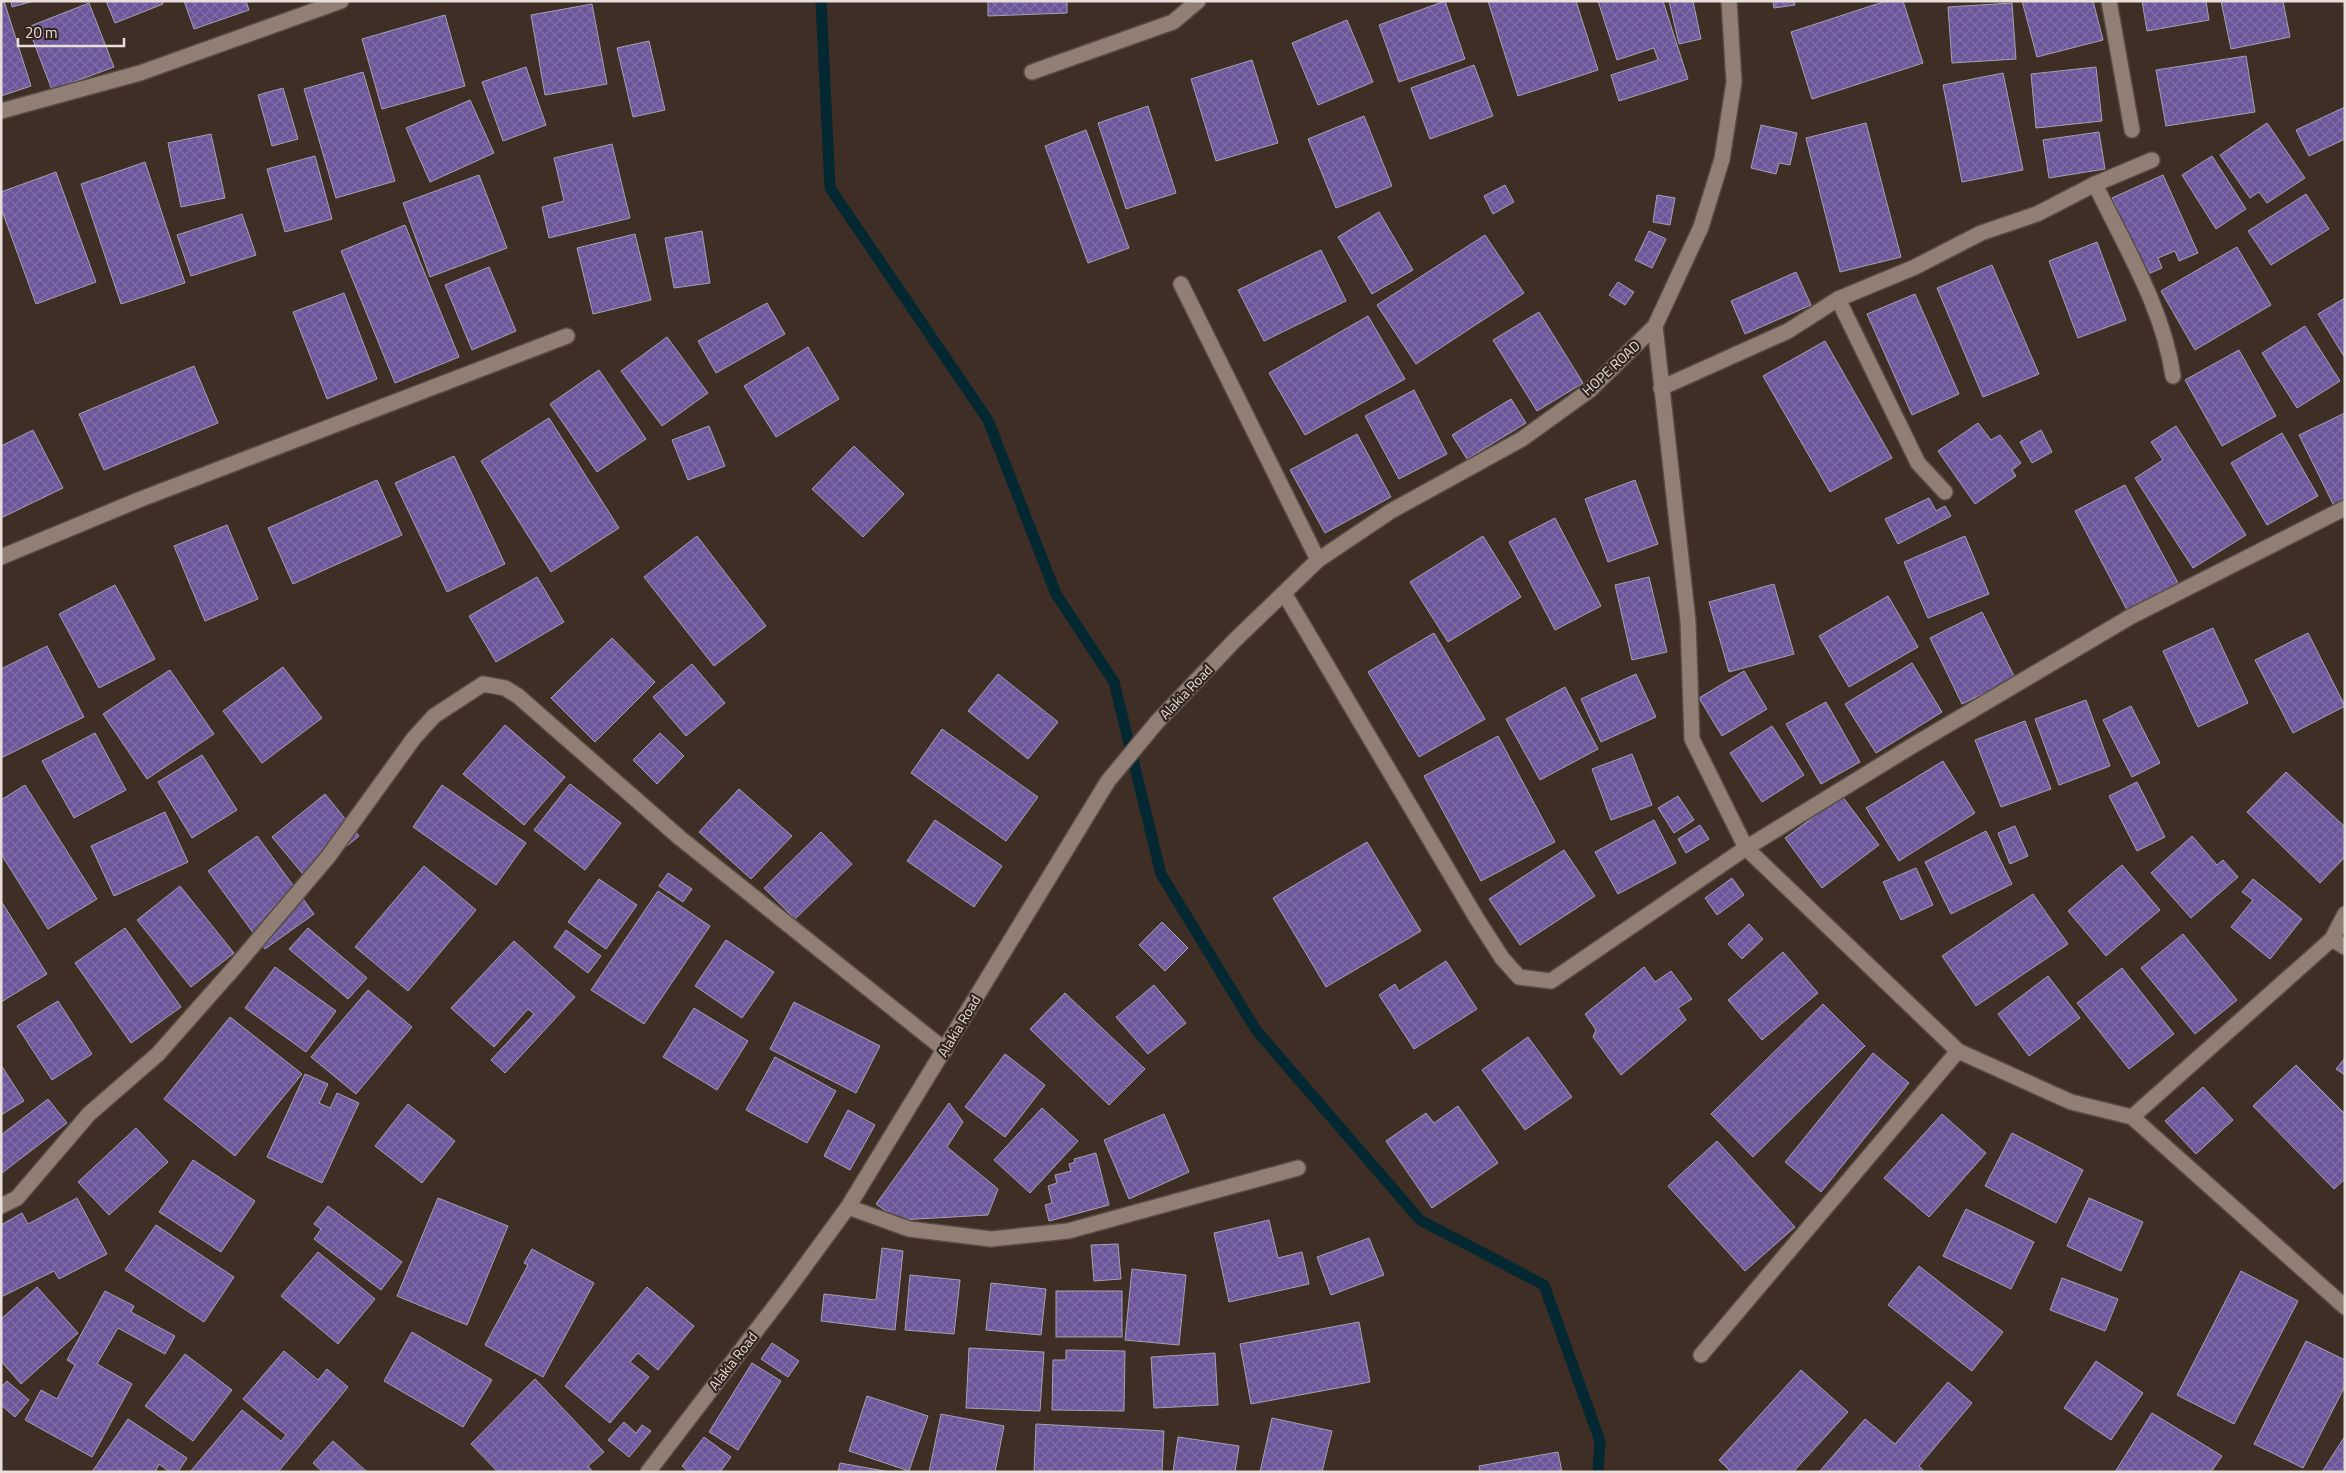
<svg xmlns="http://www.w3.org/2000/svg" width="2346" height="1473" viewBox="0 0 2346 1473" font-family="'Titillium Web',sans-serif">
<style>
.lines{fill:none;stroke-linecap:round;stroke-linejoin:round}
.stream{stroke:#042831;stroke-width:11}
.building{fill:url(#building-cross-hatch);stroke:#a5a0b2}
.street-casing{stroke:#574a44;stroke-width:18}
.secondary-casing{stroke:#574a44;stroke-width:18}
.street{stroke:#917e75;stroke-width:15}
.secondary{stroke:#917e75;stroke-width:15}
.labels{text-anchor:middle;stroke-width:4.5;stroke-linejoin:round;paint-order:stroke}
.street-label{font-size:14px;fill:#e9ded9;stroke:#33241d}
</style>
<defs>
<pattern id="building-cross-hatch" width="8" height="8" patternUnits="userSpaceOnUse" patternTransform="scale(1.25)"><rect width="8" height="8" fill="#6c5599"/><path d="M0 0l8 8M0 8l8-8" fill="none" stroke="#816da7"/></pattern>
</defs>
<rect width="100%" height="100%" fill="#3e2e26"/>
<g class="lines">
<path class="stream" d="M821 1 830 188 988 420 1056 594 1114 682 1161 874 1256 1030 1420 1220 1544 1285 1600 1441 1598 1472"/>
</g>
<g class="building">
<path d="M1 1H4L31 86 1 96Z"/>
<path d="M11 1H34L12 7Z"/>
<path d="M106 1H162L163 4 115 23Z"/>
<path d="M184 1H246L249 10 194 29Z"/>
<path d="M988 1H1067V13L988 16Z"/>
<path d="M1445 1 1465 59 1399 82 1379 25Z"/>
<path d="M1488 1H1576L1598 70 1518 96Z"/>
<path d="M1598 1H1663L1688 79 1619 101 1611 75 1658 60 1654 48 1617 60Z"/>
<path d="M1669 1H1693L1701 39 1679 44Z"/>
<path d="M1773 1H1794L1795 5 1774 8Z"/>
<path d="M1886 1H1903L1923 63 1812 99 1791 32Z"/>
<path d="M2022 1H2093L2103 40 2037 57Z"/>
<path d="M2142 1H2206L2209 20 2147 31Z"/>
<path d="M2221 1H2283L2290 37 2231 49Z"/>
<path d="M89 3 114 67 52 90 28 27Z"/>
<path d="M2012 3 2016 59 1952 63 1948 7Z"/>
<path d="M592 4 607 84 545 95 531 15Z"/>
<path d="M445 15 465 86 382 109 362 39Z"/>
<path d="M1347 20 1373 82 1318 105 1292 43Z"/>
<path d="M649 41 665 110 633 117 617 48Z"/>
<path d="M2246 56 2255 112 2166 126 2156 70Z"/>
<path d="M1252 60 1278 143 1216 161 1191 79Z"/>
<path d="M1474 65 1493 116 1430 139 1411 88Z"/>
<path d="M526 67 546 125 503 141 482 82Z"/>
<path d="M2096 67 2102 121 2036 128 2031 74Z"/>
<path d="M363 72 395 181 336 198 304 89Z"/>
<path d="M2003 73 2023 170 1962 182 1943 85Z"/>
<path d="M283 88 298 139 272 146 258 95Z"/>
<path d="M470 100 494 153 430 182 406 128Z"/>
<path d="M1148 106 1176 193 1126 209 1098 123Z"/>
<path d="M2345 107V139L2309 156 2296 130Z"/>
<path d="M1364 116 1392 186 1336 208 1308 139Z"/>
<path d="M1866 123 1901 257 1840 272 1806 138Z"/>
<path d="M2267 123 2305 178 2267 203 2259 192 2250 198 2220 155Z"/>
<path d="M1761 125 1797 133 1790 165 1779 163 1776 174 1751 168Z"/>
<path d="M1086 130 1129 248 1088 263 1045 146Z"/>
<path d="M2099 132 2105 169 2049 178 2043 140Z"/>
<path d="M211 134 225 198 181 207 168 143Z"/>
<path d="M612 144 630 218 549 238 542 207 564 201 554 158Z"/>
<path d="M315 156 332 219 285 232 267 169Z"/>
<path d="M2212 156 2246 209 2216 229 2182 175Z"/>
<path d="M145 162 185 283 121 304 81 184Z"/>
<path d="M56 172 96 282 36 304 1 208V192Z"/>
<path d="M479 175 507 248 430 277 403 203Z"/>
<path d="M2163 175 2198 253 2179 261 2175 251 2158 258 2162 268 2146 275 2112 198Z"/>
<path d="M1505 185 1514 202 1493 214 1484 196Z"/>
<path d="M2306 194 2329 229 2271 265 2248 231Z"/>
<path d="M1657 195 1675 198 1670 225 1653 222Z"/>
<path d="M1379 212 1413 270 1372 294 1338 237Z"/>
<path d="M242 214 256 255 191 276 177 235Z"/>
<path d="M405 225 459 357 395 383 341 251Z"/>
<path d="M702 231 710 283 674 288 665 238Z"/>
<path d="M1649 231 1666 239 1652 268 1635 260Z"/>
<path d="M635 234 651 300 593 314 577 248Z"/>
<path d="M1485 235 1524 293 1416 364 1377 305Z"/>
<path d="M2097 242 2126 320 2078 338 2049 261Z"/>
<path d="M2237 247 2271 305 2195 350 2161 291Z"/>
<path d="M1321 250 1346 301 1264 341 1238 290Z"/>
<path d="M1992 265 2039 374 1983 397 1937 288Z"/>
<path d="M489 267 516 331 472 350 445 285Z"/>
<path d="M1796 272 1811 305 1745 334 1731 301Z"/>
<path d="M1618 282 1634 292 1625 305 1609 295Z"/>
<path d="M344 293 377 379 327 399 293 312Z"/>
<path d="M1915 294 1959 394 1912 415 1867 314Z"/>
<path d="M2345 298V358L2318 314Z"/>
<path d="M767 303 785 334 716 373 698 341Z"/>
<path d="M1539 312 1583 383 1537 411 1493 340Z"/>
<path d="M1368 316 1405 379 1305 435 1269 373Z"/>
<path d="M2305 326 2340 381 2297 408 2262 353Z"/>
<path d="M667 337 708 393 662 426 621 371Z"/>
<path d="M1825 341 1892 458 1830 492 1763 376Z"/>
<path d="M808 347 839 399 776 437 744 386Z"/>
<path d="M2239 350 2276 416 2222 446 2185 380Z"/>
<path d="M194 366 218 423 104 470 79 414Z"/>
<path d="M599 370 646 439 597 472 550 404Z"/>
<path d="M1414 390 1447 454 1399 479 1365 416Z"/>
<path d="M1511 399 1526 423 1467 459 1452 435Z"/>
<path d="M2345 413V501L2334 506 2299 435Z"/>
<path d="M549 418 619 528 551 572 481 461Z"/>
<path d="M1978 423 1991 440 2000 435 2021 463 2012 470 2016 476 1975 504 1938 451Z"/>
<path d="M709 426 725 466 688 480 672 440Z"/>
<path d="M2176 426 2246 535 2193 568 2135 478 2163 460 2151 442Z"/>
<path d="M33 430 63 488 1 518V446Z"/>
<path d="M2041 430 2052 452 2032 463 2020 442Z"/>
<path d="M2282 433 2318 496 2267 525 2231 463Z"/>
<path d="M1357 434 1391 497 1325 533 1290 470Z"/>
<path d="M854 446 904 494 863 537 812 489Z"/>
<path d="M454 456 505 564 447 592 395 483Z"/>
<path d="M377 480 402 535 293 584 268 528Z"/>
<path d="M1635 480 1658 544 1608 562 1585 499Z"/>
<path d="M2125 485 2178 583 2127 610 2075 511Z"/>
<path d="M1929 498 1936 511 1945 506 1951 516 1898 544 1885 519Z"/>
<path d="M1555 518 1601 606 1555 630 1509 542Z"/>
<path d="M227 525 258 599 205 621 174 546Z"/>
<path d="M697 536 766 626 714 666 644 577Z"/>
<path d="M1483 536 1521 597 1448 642 1410 582Z"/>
<path d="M1965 536 1989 594 1928 618 1904 562Z"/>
<path d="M537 577 564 622 496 662 469 616Z"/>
<path d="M1649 577 1667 652 1632 660 1615 585Z"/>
<path d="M1774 584 1794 654 1729 672 1709 602Z"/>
<path d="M115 585 155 659 99 688 59 614Z"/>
<path d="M1888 596 1918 647 1849 687 1819 636Z"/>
<path d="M1982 612 2015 678 1962 704 1930 638Z"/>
<path d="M2213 628 2248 703 2198 727 2163 651Z"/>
<path d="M1434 633 1485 719 1419 757 1368 672Z"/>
<path d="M2308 633 2345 706 2293 733 2255 660Z"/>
<path d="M612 638 655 682 595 742 551 698Z"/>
<path d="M47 646 84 717 1 758V669Z"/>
<path d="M1912 663 1942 712 1876 753 1845 704Z"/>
<path d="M692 664 725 703 686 736 653 697Z"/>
<path d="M283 667 322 718 262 763 223 711Z"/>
<path d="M170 670 214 734 147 779 103 714Z"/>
<path d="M1744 671 1767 709 1722 736 1699 698Z"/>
<path d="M998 674 1058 722 1028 759 968 711Z"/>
<path d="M1636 674 1656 717 1601 742 1581 699Z"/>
<path d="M1565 687 1598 749 1540 780 1506 719Z"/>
<path d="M2086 700 2110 766 2059 785 2035 719Z"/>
<path d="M1826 702 1860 762 1821 784 1786 724Z"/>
<path d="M2131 706 2160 763 2132 777 2103 720Z"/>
<path d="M2025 721 2051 789 2001 807 1975 740Z"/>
<path d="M505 725 565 777 524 825 463 774Z"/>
<path d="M1772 726 1804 775 1762 802 1730 753Z"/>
<path d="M942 729 1038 797 1006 841 911 773Z"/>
<path d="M95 733 126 790 74 818 42 761Z"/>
<path d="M660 733 684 756 657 784 633 760Z"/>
<path d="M1498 736 1555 842 1481 881 1424 776Z"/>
<path d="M1632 754 1652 805 1611 820 1592 769Z"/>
<path d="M202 755 237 810 192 838 158 782Z"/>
<path d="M1943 761 1975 813 1899 861 1866 808Z"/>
<path d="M2286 772 2345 827V857L2320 883 2247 812Z"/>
<path d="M2137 782 2165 837 2137 851 2109 796Z"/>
<path d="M570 784 621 823 585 870 534 830Z"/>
<path d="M25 785 97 899 48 929 1 854V800Z"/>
<path d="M442 785 526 843 496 885 413 827Z"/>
<path d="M739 789 792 836 751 879 699 832Z"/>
<path d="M325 794 359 836 307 879 272 837Z"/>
<path d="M1678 796 1694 820 1674 833 1658 808Z"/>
<path d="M1842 796 1879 845 1822 888 1785 838Z"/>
<path d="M165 812 188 862 114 896 91 846Z"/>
<path d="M935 820 1002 866 974 907 907 861Z"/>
<path d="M1654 820 1676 863 1618 894 1595 852Z"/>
<path d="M1700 825 1709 839 1686 853 1678 839Z"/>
<path d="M2015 826 2028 856 2010 864 1998 833Z"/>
<path d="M1986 831 2012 884 1951 914 1925 862Z"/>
<path d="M821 832 852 864 795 919 764 888Z"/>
<path d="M257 836 314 914 265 949 208 871Z"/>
<path d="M2192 836 2217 865 2223 860 2238 877 2191 918 2151 873Z"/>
<path d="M1367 842 1421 931 1326 987 1273 898Z"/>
<path d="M1564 850 1595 896 1520 945 1489 899Z"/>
<path d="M2122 865 2160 910 2106 956 2068 911Z"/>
<path d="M424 866 476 910 408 991 355 947Z"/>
<path d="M1916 868 1933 905 1901 920 1883 882Z"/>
<path d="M668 873 692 889 683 902 659 886Z"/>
<path d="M1732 878 1744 895 1717 915 1705 898Z"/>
<path d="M599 879 637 905 606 949 568 922Z"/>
<path d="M2253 879 2302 919 2270 959 2231 927 2253 900 2242 892Z"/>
<path d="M180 886 234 953 191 987 137 920Z"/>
<path d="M658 891 710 926 644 1024 591 990Z"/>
<path d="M2033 894 2068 944 1976 1006 1942 956Z"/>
<path d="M1 901 47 974 1 1002Z"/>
<path d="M1162 922 1188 948 1165 971 1139 945Z"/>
<path d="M1749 924 1763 939 1742 959 1728 944Z"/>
<path d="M125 928 181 1007 131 1043 75 963Z"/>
<path d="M308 928 367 978 348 999 289 949Z"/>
<path d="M566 930 601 956 588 973 554 947Z"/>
<path d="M2183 934 2237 1000 2195 1034 2141 968Z"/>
<path d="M726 940 774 972 742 1018 695 986Z"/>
<path d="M514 941 575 997 505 1073 491 1060 534 1014 528 1009 494 1047 451 1008Z"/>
<path d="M1783 952 1818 993 1762 1040 1728 1000Z"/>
<path d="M1446 961 1477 1009 1414 1049 1379 995 1395 984 1399 991Z"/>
<path d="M275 967 336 1011 306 1052 245 1008Z"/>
<path d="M1644 967 1655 982 1671 971 1692 999 1678 1008 1686 1020 1621 1075 1593 1037 1596 1030 1585 1014Z"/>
<path d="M2122 968 2174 1034 2129 1069 2077 1003Z"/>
<path d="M2048 976 2080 1018 2029 1056 1998 1014Z"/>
<path d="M1154 985 1186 1023 1148 1054 1116 1017Z"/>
<path d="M368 990 412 1027 356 1094 311 1057Z"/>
<path d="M1065 993 1145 1069 1109 1105 1030 1029Z"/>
<path d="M58 1001 92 1054 52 1080 17 1026Z"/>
<path d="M794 1002 880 1046 856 1093 770 1049Z"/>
<path d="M1823 1004 1865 1046 1753 1157 1711 1114Z"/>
<path d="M694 1008 748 1041 717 1090 663 1057Z"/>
<path d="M230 1017 302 1074 235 1156 164 1099Z"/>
<path d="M1528 1037 1572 1097 1525 1130 1482 1070Z"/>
<path d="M1873 1053 1909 1083 1821 1192 1785 1162Z"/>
<path d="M1005 1054 1045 1085 1005 1137 965 1107Z"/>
<path d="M775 1057 836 1091 807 1143 746 1110Z"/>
<path d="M2345 1058V1075L2336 1069Z"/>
<path d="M1 1065 24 1101 1 1115Z"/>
<path d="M2296 1065 2345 1114V1179L2334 1189 2253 1106Z"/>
<path d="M305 1074 328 1084 319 1103 330 1108 337 1093 359 1103 322 1183 267 1157Z"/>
<path d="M2203 1087 2233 1120 2196 1154 2165 1121Z"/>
<path d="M48 1099 67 1123 2 1173 1 1135Z"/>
<path d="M949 1103 963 1122 947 1147 998 1189 988 1215 899 1220 876 1204Z"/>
<path d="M408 1104 455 1141 422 1183 375 1146Z"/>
<path d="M1458 1106 1498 1163 1432 1208 1386 1141 1426 1113 1434 1123Z"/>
<path d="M1042 1108 1078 1141 1030 1193 994 1160Z"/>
<path d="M848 1110 875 1125 850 1170 824 1156Z"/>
<path d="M1164 1114 1189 1172 1129 1199 1104 1140Z"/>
<path d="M1942 1114 1986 1153 1929 1217 1884 1178Z"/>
<path d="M136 1128 168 1162 109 1215 78 1182Z"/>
<path d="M2012 1133 2083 1170 2056 1223 1985 1186Z"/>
<path d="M1717 1141 1795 1227 1745 1271 1668 1186Z"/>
<path d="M1096 1153 1109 1205 1049 1221 1045 1205 1052 1203 1048 1186 1057 1183 1055 1175 1071 1171 1069 1164 1075 1162 1074 1159Z"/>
<path d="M193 1160 255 1201 221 1252 159 1212Z"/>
<path d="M77 1198 107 1254 59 1279 54 1271 1 1297V1225L22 1213 28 1224Z"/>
<path d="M438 1198 508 1226 467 1325 397 1296Z"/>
<path d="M2089 1198 2143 1222 2121 1271 2067 1246Z"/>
<path d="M328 1206 402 1262 381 1290 314 1239 321 1229 314 1224Z"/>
<path d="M1966 1209 2034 1242 2011 1289 1943 1256Z"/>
<path d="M1269 1220 1278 1258 1302 1252 1309 1284 1229 1302 1214 1233Z"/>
<path d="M156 1225 234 1277 204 1322 125 1270Z"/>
<path d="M1369 1238 1384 1275 1331 1295 1317 1257Z"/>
<path d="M1118 1244 1121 1279 1094 1281 1091 1245Z"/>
<path d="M882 1248 903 1251 895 1330 821 1321 824 1294 876 1300Z"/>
<path d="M532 1249 594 1283 543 1377 485 1345 528 1265 524 1263Z"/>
<path d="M318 1252 375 1299 338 1344 281 1296Z"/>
<path d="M1919 1266 2003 1332 1972 1371 1888 1305Z"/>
<path d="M1132 1269 1186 1275 1179 1345 1125 1340Z"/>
<path d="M2241 1271 2298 1301 2234 1424 2177 1395Z"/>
<path d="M910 1275 960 1280 954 1334 905 1330Z"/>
<path d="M2062 1278 2118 1299 2105 1331 2050 1310Z"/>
<path d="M991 1283 1046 1289 1041 1335 986 1330Z"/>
<path d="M37 1287 78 1333 21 1384 1 1361V1319Z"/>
<path d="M647 1287 694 1326 658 1370 638 1353 630 1362 649 1377 610 1423 565 1386Z"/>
<path d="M105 1291 134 1306 131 1312 175 1336 165 1354 118 1328 97 1364 132 1384 92 1457 25 1420 41 1390 57 1399 75 1365 67 1360Z"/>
<rect x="1056" y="1291" width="66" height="46"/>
<path d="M1359 1322 1370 1382 1251 1404 1240 1344Z"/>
<path d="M412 1332 492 1380 463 1427 384 1381Z"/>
<path d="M2306 1341 2345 1360V1386L2303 1468 2254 1444Z"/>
<path d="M772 1343 799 1361 788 1377 761 1359Z"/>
<path d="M969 1348 1044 1352 1040 1411 966 1408Z"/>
<path d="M1066 1350 1125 1351 1124 1411 1052 1410 1053 1360H1066Z"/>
<path d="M284 1351 318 1380 327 1369 348 1387 278 1472H190L242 1410 281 1441 286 1435 243 1399Z"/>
<path d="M1215 1353 1218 1405 1154 1408 1151 1357Z"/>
<path d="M185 1354 232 1390 193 1441 145 1406Z"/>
<path d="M2096 1361 2143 1393 2111 1440 2064 1408Z"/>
<path d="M752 1363 781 1381 738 1450 709 1432Z"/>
<path d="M1801 1370 1848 1412 1793 1472H1731L1719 1460Z"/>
<path d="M535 1379 604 1452 588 1466 593 1472H498L471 1444Z"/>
<path d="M7 1381 29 1400 15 1417 1 1405V1387Z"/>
<path d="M1948 1382 1972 1403 1919 1466 1925 1472H1819L1865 1419 1895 1444Z"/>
<path d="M867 1396 928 1416 909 1471 849 1451Z"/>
<path d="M2152 1413 2222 1456 2211 1472H2115Z"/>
<path d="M941 1414 1004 1426 995 1472H929Z"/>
<path d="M1272 1418 1332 1431 1322 1472H1260Z"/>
<path d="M128 1419 187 1458 178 1472H170L159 1464 155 1472H92Z"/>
<path d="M624 1422 636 1433 642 1425 651 1431 629 1457 608 1440Z"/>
<path d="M1036 1424 1164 1431 1162 1472H1034Z"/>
<path d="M2345 1436V1472H2322Z"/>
<path d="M704 1437 731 1457 720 1472H689L682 1466Z"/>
<path d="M1178 1437 1239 1446 1235 1472H1173Z"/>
<path d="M333 1441 367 1472H323L313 1463Z"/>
<path d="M1558 1452 1562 1472H1480L1479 1466Z"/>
<path d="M840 1463 890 1472H838Z"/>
</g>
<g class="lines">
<defs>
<g id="street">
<path d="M2109 1 2132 130"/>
<path d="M1032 72 1173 22 1198 1"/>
<path d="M1 111 140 73 341 1"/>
<path d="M2095 184C2124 245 2163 307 2173 376"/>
<path d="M1181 284 1318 560"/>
<path d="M1838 299 1918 463 1945 492"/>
<path d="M1655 326 1688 621 1692 739 1746 848 1958 1051 2071 1102 2132 1117 2345 1307"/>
<path d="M1661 388 1788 331 1838 299 1915 267 1981 233 2037 214 2095 184 2152 160"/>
<path d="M1 557 141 499 567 336"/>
<path d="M1284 593 1477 919 1502 958 1519 977 1551 981 1746 848 1912 746 2130 617 2345 508"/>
<path d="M2332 939 2345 947"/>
<path d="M2132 1117 2332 939 2345 914"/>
<path d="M1 1206 17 1198 89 1114 158 1054 234 968 328 857 414 738 434 716 483 684 505 688 518 696 680 838 945 1050"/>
<path d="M848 1207 909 1229 991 1239 1068 1231 1298 1168"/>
<path d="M1701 1355 1958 1051"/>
</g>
<path id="secondary" d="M648 1472 788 1289 848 1207 1108 781 1157 722 1235 640 1318 560 1391 511 1522 439 1590 390 1655 326 1701 227 1722 159 1734 82 1729 1"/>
</defs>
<use href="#street" class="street-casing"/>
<use href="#secondary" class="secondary-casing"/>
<use href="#street" class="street"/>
<use href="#secondary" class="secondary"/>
</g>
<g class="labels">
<g class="street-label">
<text transform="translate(1611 368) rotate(-43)" y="5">HOPE ROAD</text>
<text transform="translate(1186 692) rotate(-46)" y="5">Alakia Road</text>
<text transform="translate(959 1026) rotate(-59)" y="5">Alakia Road</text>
<text transform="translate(733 1361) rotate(-52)" y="5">Alakia Road</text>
</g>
</g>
<rect width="2346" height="1473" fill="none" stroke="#e9ded9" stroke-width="5"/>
<path d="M18 38v8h106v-8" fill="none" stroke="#e9ded9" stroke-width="2.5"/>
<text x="25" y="38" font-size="15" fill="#e9ded9" stroke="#33241d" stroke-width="4" paint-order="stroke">20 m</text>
</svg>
